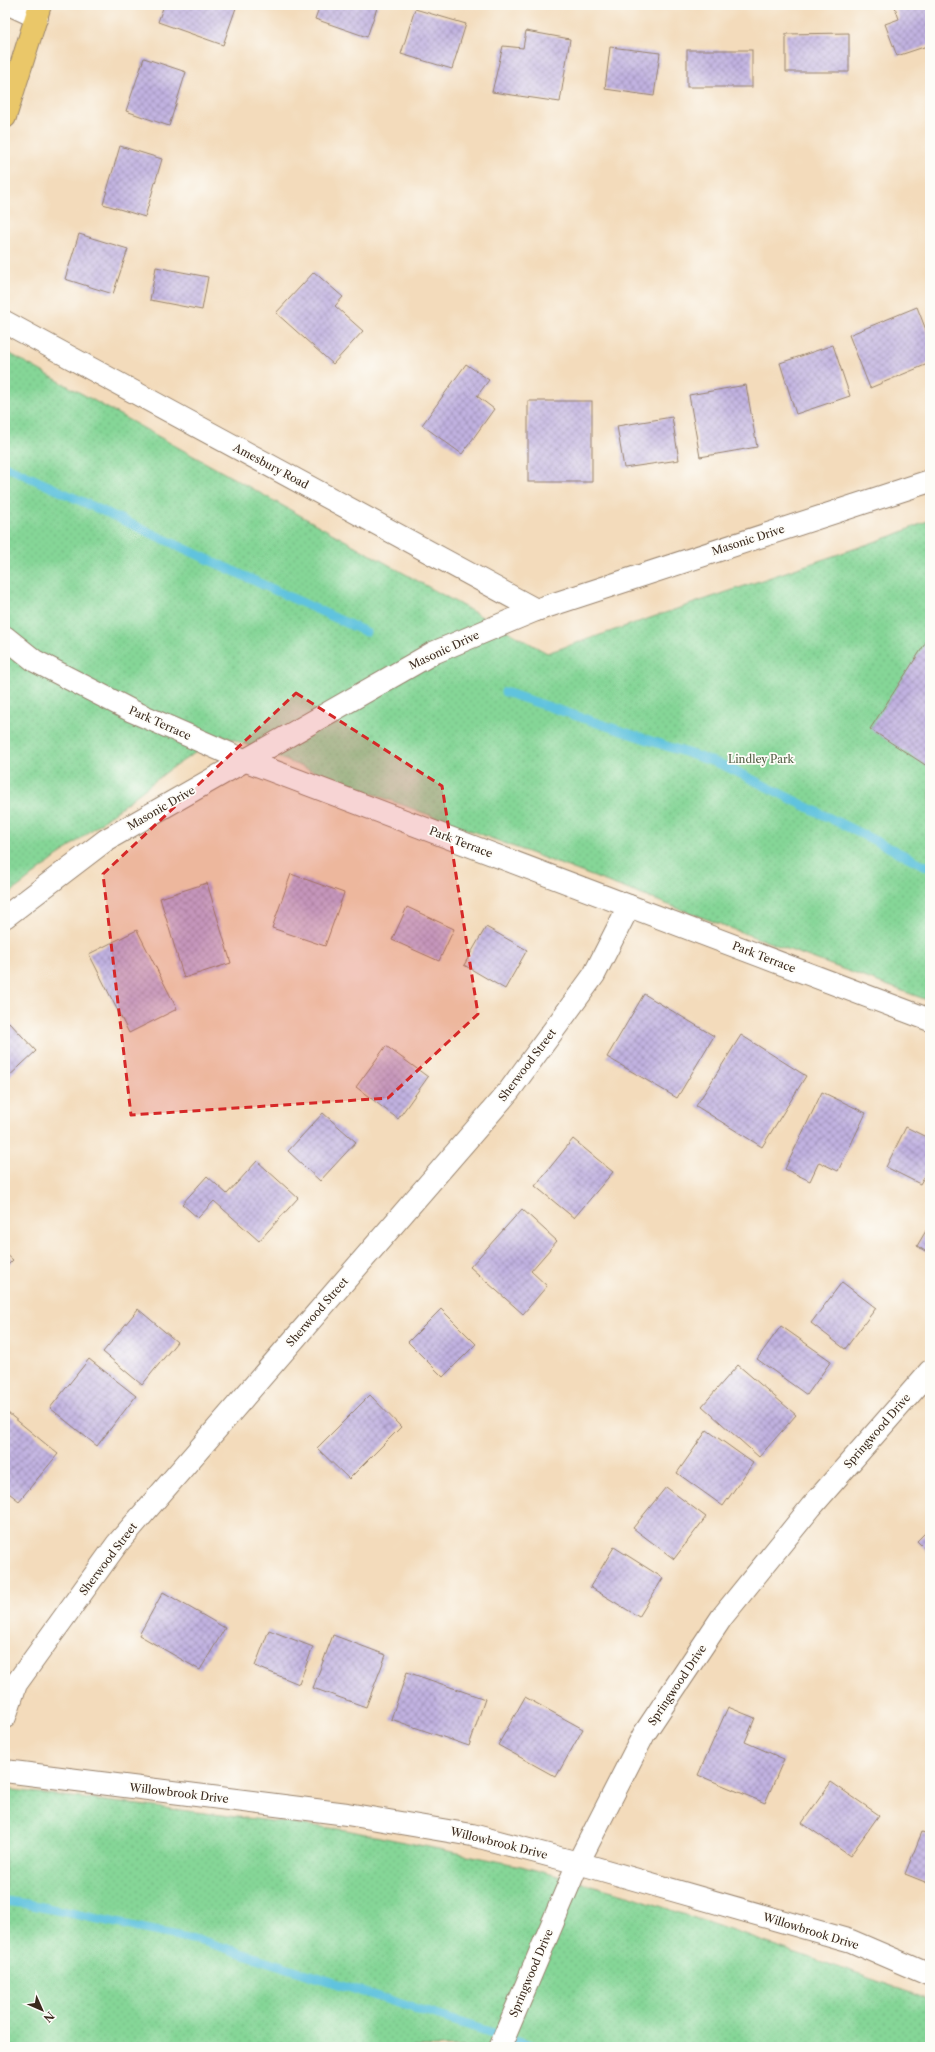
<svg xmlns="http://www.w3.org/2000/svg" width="935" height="2052" viewBox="0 0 935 2052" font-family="'Libre Caslon Text',serif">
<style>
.grass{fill:url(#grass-dots);stroke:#60805a}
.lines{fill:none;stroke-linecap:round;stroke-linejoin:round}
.stream{stroke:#60c3de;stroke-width:9}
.building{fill:url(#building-cross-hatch)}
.minor-casing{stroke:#97826c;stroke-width:24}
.major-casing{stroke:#97826c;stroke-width:24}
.minor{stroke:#fff;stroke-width:22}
.major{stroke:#eac769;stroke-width:22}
.marked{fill:#d62828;fill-opacity:0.2;stroke:#d62828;stroke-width:3;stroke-dasharray:8 5;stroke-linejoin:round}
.labels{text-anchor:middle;stroke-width:3.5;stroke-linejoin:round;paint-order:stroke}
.street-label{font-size:11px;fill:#3b2a1e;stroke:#fdfcf7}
.park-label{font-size:11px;fill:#515e42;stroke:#fdfcf7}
</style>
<defs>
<pattern id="grass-dots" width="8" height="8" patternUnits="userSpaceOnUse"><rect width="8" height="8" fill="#85d697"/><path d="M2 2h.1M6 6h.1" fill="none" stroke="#74b882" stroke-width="1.8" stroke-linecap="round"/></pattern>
<pattern id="building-cross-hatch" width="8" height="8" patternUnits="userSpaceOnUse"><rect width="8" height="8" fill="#c1b2e1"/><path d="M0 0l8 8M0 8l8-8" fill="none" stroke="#9e91b6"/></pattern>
</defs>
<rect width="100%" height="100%" fill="#fdfcf7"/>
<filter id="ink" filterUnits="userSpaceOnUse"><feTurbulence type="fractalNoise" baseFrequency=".025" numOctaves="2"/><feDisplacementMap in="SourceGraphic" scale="8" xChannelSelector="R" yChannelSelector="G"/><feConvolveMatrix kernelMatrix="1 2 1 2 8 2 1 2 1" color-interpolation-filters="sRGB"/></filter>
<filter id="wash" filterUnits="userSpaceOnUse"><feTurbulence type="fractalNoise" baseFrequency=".012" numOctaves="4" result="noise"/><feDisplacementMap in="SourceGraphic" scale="16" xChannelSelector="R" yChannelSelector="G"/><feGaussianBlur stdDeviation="0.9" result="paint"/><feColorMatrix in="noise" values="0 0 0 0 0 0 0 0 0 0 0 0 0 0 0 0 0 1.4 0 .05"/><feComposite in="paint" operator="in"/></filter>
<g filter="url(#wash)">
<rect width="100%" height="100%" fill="#f3dbbb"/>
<g class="grass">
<path d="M5 351 547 653 892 536 930 520V1001L749 935 328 777 222 735 169 770 5 897Z"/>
<path d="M5 1789 346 1830 521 1866 631 1896 912 1993 930 2001V2047H5Z"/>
</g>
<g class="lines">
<g class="stream">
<path d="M5 466 366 632"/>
<path d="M505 692 723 765 930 868"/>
<path d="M5 1901 28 1904 206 1942 537 2047"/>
</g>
</g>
<g id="blocks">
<g class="building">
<path d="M164 5H237L223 45 158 22Z"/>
<path d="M320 5H378L367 37 315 19Z"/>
<path d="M902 5H930V45L897 56 885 24 899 19 895 7Z"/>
<path d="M415 9 466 24 452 69 401 54Z"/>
<path d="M526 31 570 39 560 102 492 92 503 46 523 48Z"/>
<path d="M849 33V72H786V34Z"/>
<path d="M610 47 660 53 654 96 605 89Z"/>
<rect x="687" y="50" width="65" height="37"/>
<path d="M144 58 186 72 169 126 126 111Z"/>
<path d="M120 146 162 159 145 217 103 204Z"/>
<path d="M79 234 128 249 113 294 65 279Z"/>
<path d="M156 267 208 277 202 310 150 300Z"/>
<path d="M314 272 343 297 335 306 363 331 333 364 276 313Z"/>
<path d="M917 307 930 340V363L870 388 849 335Z"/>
<path d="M833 345 850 396 796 414 780 363Z"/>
<path d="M466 364 489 380 477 396 494 409 462 454 422 425Z"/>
<path d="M746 385 757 447 700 457 689 395Z"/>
<rect x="528" y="401" width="64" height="81"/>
<path d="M672 417 679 460 624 468 617 426Z"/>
<path d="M930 636V768L870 729Z"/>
<path d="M291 874 344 893 325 946 272 928Z"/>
<path d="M207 883 231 963 184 978 160 898Z"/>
<path d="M407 907 454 929 439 961 392 940Z"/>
<path d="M486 927 527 950 505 989 464 965Z"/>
<path d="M137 930 177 1009 129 1033 89 954Z"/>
<path d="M644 994 714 1036 677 1098 607 1057Z"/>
<path d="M9 1022 36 1051 5 1080V1026Z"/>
<path d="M741 1035 806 1076 762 1147 696 1106Z"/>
<path d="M386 1046 428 1077 398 1119 356 1087Z"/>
<path d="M822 1092 866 1113 838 1171 819 1162 810 1181 785 1169Z"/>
<path d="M323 1113 356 1142 320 1181 288 1151Z"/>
<path d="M906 1127 930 1139V1167L920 1184 886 1167Z"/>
<path d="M573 1139 613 1172 574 1218 535 1186Z"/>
<path d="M257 1161 298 1198 259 1241 214 1201 198 1218 182 1204 207 1176 227 1194Z"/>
<path d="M522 1209 557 1241 531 1271 547 1286 523 1314 470 1267Z"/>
<path d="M930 1224V1254L917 1246Z"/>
<path d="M5 1253 13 1260 5 1268Z"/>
<path d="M842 1282 876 1308 845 1349 811 1323Z"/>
<path d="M138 1309 177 1342 142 1385 103 1352Z"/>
<path d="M441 1309 476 1344 443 1377 408 1342Z"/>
<path d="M781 1326 831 1361 807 1395 757 1359Z"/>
<path d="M89 1359 136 1396 97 1446 50 1408Z"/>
<path d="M738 1365 796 1415 759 1457 702 1406Z"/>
<path d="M370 1395 401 1427 349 1479 317 1448Z"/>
<path d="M8 1413 58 1454 19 1501 5 1490V1417Z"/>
<path d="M707 1430 753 1463 723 1506 677 1473Z"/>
<path d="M666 1487 706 1517 674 1559 633 1528Z"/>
<path d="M930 1528V1554L917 1541Z"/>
<path d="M614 1547 663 1578 639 1617 590 1587Z"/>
<path d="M163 1592 225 1628 200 1670 139 1635Z"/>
<path d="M269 1630 313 1647 299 1684 255 1666Z"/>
<path d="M333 1635 386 1655 366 1707 313 1688Z"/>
<path d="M407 1672 485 1699 469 1746 391 1719Z"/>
<path d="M525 1697 583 1729 556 1777 498 1745Z"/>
<path d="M728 1707 755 1718 745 1742 784 1759 765 1803 698 1775Z"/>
<path d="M831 1782 879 1815 850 1856 802 1823Z"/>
<path d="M922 1832 930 1835V1884L905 1874Z"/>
</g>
</g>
</g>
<g filter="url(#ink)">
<use href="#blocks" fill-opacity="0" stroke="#97826c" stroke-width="1"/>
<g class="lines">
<defs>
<g id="minor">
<path d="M11 5 37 17"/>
<path d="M5 322 536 610"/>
<path d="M5 637 35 661 132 711 244 760 930 1020"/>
<path d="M5 917 106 840 433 653 536 610 930 481"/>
<path d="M5 1717 16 1684 117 1544 509 1091 594 975 629 906"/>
<path d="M5 1771 347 1814 472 1835 578 1863 851 1941 930 1975"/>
<path d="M500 2047 578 1863 644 1734 722 1617 811 1507 930 1371"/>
</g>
<path id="major" d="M5 117 40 5"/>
</defs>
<use href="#minor" class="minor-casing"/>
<use href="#major" class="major-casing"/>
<use href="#minor" class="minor"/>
<use href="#major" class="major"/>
</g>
</g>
<path class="marked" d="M296 693 442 786 478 1014 388 1098 131 1115 103 874Z"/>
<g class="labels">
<g class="street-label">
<text transform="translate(271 466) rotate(28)" y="4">Amesbury Road</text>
<text transform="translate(748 540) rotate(-18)" y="4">Masonic Drive</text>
<text transform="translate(444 650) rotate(-25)" y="4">Masonic Drive</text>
<text transform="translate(160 723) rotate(24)" y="4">Park Terrace</text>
<text transform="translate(161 808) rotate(-30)" y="4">Masonic Drive</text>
<text transform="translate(461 842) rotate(21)" y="4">Park Terrace</text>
<text transform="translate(764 957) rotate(21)" y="4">Park Terrace</text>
<text transform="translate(527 1065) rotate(-53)" y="4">Sherwood Street</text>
<text transform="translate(317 1312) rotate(-49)" y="4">Sherwood Street</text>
<text transform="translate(877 1431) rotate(-49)" y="4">Springwood Drive</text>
<text transform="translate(108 1559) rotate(-53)" y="4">Sherwood Street</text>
<text transform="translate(677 1685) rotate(-56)" y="4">Springwood Drive</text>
<text transform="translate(179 1793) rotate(7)" y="4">Willowbrook Drive</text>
<text transform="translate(499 1843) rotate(14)" y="4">Willowbrook Drive</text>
<text transform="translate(811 1931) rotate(17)" y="4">Willowbrook Drive</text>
<text transform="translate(531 1973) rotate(-67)" y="4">Springwood Drive</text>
</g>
<g class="park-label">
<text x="761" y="763">Lindley Park</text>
</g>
</g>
<rect width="935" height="2052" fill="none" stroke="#fdfcf7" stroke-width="20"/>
<g transform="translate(42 2010) rotate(135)" stroke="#fdfcf7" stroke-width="3" paint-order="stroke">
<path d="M0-3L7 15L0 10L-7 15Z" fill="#3b2a1e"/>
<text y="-6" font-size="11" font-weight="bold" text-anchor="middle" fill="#3b2a1e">N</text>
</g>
</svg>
